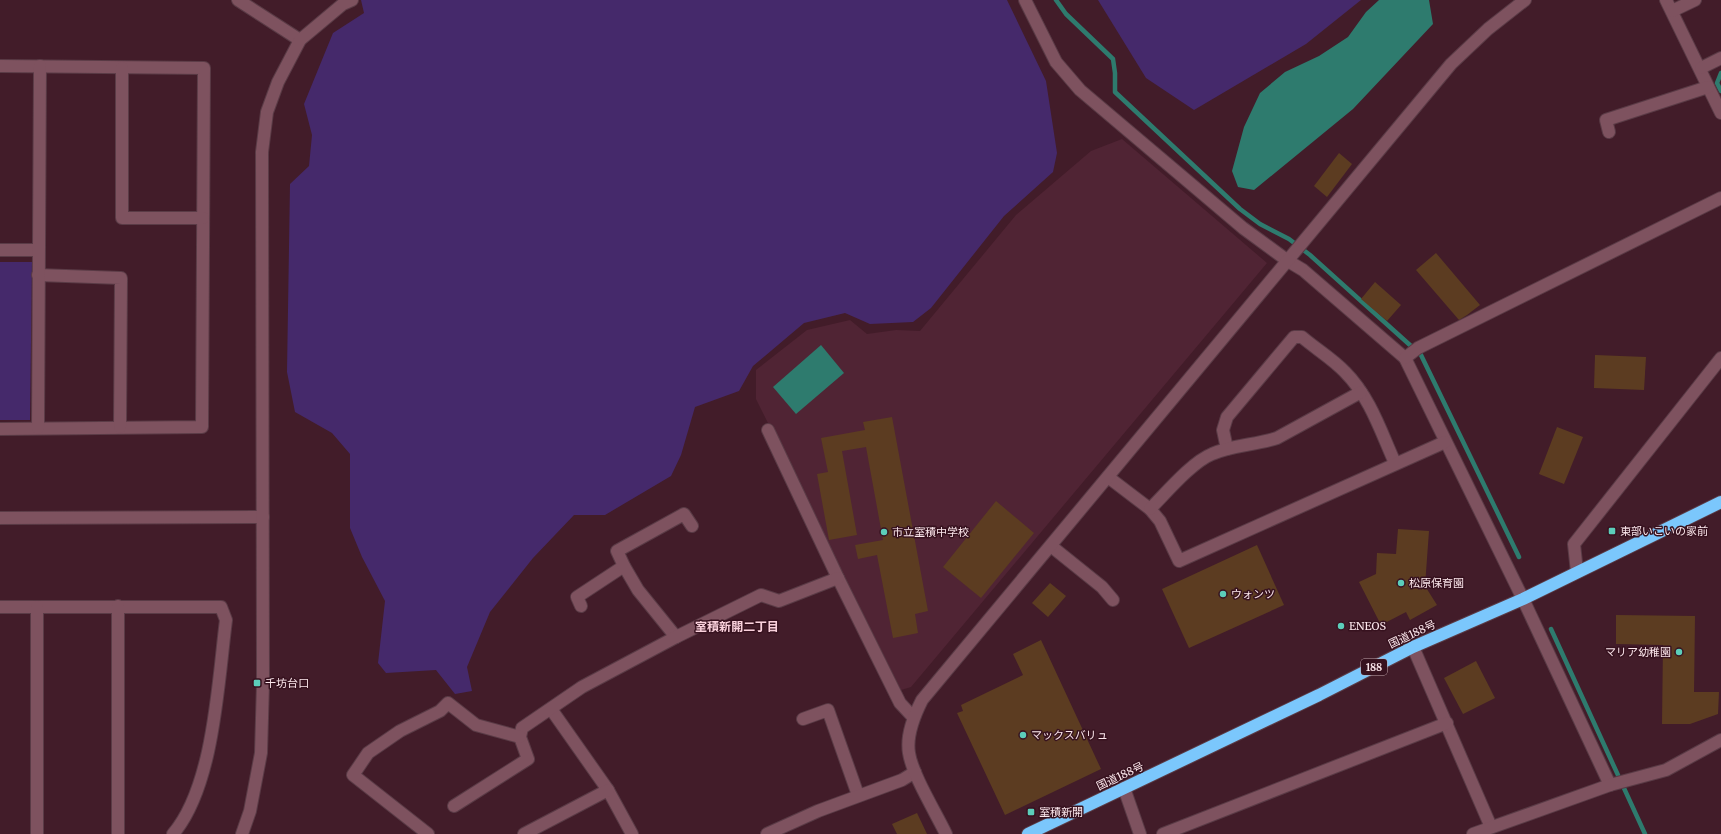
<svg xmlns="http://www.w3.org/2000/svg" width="1721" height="834" viewBox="0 0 1721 834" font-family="Merriweather,'Noto Sans JP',serif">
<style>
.built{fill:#502434}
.green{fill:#45296b}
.water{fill:#2e7b6e}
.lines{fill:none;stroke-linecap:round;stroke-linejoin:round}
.stream{stroke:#2e7b6e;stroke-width:4.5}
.building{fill:#5c3c21}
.minor-casing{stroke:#5a3b46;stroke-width:14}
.highway-casing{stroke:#5a3b46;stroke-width:14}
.minor{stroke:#7e525f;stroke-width:12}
.highway{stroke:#7bc7fc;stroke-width:12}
.poi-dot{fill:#5cceba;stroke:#37121f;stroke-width:1.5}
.labels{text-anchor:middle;stroke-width:3;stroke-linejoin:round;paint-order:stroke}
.shield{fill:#37121f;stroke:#c1a7ae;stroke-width:1}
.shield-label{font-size:10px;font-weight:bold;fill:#fce7ec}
.poi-label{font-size:11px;fill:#fce7ec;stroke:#37121f;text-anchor:start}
.street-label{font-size:11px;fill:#fce7ec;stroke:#37121f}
.neighbourhood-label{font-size:12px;font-weight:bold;fill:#fad1dc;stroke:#37121f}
</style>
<rect width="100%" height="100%" fill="#421c29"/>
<path class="built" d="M1122 139 1267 263 911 687 901 690 756 399V370L807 330 850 320 867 334 896 330 920 331 1016 215 1091 151Z"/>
<g class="green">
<path d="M361 0H1007L1046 81 1057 153 1053 172 1004 216 931 308 913 322 870 324 845 313 804 323 753 366 739 391 695 407 681 455 671 476 605 515H574L533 558 490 612 467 667 472 691 455 694 436 670 386 673 378 663 385 601 362 557 350 528V454L332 433 295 412 287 372 290 184 309 166 312 135 304 104 333 33 364 13Z"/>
<path d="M1098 0H1361L1306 44 1194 110 1146 78Z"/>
<path d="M0 262H32L30 420H0Z"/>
</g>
<g class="water">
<path d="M1379 0H1429L1433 24 1353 109 1254 190 1238 187 1232 171 1244 127 1260 93 1285 72 1319 56 1348 37 1366 12Z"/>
<path d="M821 345 844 373 796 414 773 387Z"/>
</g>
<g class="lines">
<g class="stream">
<path d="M1056 0 1066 14 1113 59 1115 73V92L1240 209 1260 224 1289 239 1310 255 1421 355 1519 557"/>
<path d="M1721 73 1717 83 1721 91"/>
<path d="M1551 629 1645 834"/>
</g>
</g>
<g class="building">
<path d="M1339 153 1352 164 1327 197 1314 186Z"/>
<path d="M1436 253 1480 305 1467 315 1459 320 1416 270Z"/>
<path d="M1375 282 1401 305 1387 321 1361 299Z"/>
<path d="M1595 355 1646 357 1644 390 1594 388Z"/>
<path d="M892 417 928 611 915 614 918 633 893 638 877 555 858 559 855 545 883 540 866 447 842 451 857 535 829 540 817 474 828 472 821 438 865 430 863 422Z"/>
<path d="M1557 427 1583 437 1564 484 1539 474Z"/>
<path d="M996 501 1034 533 981 598 943 567Z"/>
<path d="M1398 529 1429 531 1425 586 1437 605 1410 620 1406 612 1381 625 1359 582 1376 574 1377 553 1396 554Z"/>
<path d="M1257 545 1284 605 1189 648 1162 589Z"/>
<path d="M1050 583 1066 596 1048 617 1032 603Z"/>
<path d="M1616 615 1695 616 1694 692H1719L1718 714 1690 724H1662L1663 645 1616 644Z"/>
<path d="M1041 640 1101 769 1005 815 957 713 963 711 961 705 1023 675 1013 654Z"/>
<path d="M1476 661 1495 698 1463 714 1444 678Z"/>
<path d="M917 813 927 834H897L892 824Z"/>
</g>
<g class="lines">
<defs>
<g id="minor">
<path d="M238 0 300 40"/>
<path d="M1025 0 1056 62 1080 90 1243 228 1288 261 1303 270 1405 358 1523 599 1610 785"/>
<path d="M1666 0 1721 113"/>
<path d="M1672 11 1695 0"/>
<path d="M0 66 204 68 202 427 0 429"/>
<path d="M122 68V218H203"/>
<path d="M1701 68 1721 58"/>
<path d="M1609 132 1606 120 1708 87"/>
<path d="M0 250H38"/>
<path d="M38 275 121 278 120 427"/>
<path d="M1405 358 1418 348 1721 198"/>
<path d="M38 428 40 66"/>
<path d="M768 430 838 578 900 703 913 717"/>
<path d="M1227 449 1223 430 1227 417 1294 337H1302C1316 349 1333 359 1345 372 1370 397 1381 432 1395 463"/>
<path d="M1108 477 1150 509 1160 521 1179 561 1445 442"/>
<path d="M1150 509C1166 493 1192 462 1212 454 1232 445 1256 445 1277 438L1361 392"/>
<path d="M0 518 263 517"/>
<path d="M1051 546 1102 587 1113 600"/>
<path d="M1577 572 1574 544 1721 358"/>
<path d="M581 606 577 597 624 566"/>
<path d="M0 607H221L226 620C218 682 214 786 173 834"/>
<path d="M37 607V834"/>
<path d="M676 637 638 590 624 566 617 551 684 514 692 526"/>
<path d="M1413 647 1491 827"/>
<path d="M551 709 608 790 632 834"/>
<path d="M803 719 828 710 858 795"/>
<path d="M1124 788 1140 834"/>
<path d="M454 806 528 759 520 737 522 728 582 687 676 637 761 595 779 601 838 578"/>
<path d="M118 834V606"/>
<path d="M242 834 250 811 261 753 263 683 262 152 267 112 278 82 300 40 343 4 352 0"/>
<path d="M428 834 353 775 368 753 400 731 440 711 448 703 476 725 520 737"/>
<path d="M524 834 608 790"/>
<path d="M767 834 818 811 902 780 915 772"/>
<path d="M946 834C936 813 912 774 909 753 906 735 914 716 922 700L1451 64 1488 29 1525 0"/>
<path d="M1163 834 1447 723"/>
<path d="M1473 834 1610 785 1666 770 1721 740"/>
</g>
<path id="highway" d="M1028 834 1319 695 1413 647 1523 599 1721 502"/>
</defs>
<use href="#minor" class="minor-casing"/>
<use href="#highway" class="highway-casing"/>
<use href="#minor" class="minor"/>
<use href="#highway" class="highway"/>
</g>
<g class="poi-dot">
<rect x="1608" y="527" width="8" height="8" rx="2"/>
<circle cx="884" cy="532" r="4"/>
<circle cx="1401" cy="583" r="4"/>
<circle cx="1223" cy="594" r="4"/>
<circle cx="1341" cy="626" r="4"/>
<circle cx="1679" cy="652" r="4"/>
<rect x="253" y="679" width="8" height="8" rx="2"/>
<circle cx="1023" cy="735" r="4"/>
<rect x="1027" y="808" width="8" height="8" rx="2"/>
</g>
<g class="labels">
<rect class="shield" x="1361" y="659" width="26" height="16" rx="3"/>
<g class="shield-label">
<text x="1374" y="671">188</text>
</g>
<g class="poi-label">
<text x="1620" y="535">東部いこいの家前</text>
<text x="892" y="536">市立室積中学校</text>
<text x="1409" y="587">松原保育園</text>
<text x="1231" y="598">ウォンツ</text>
<text x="1349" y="630">ENEOS</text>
<text x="1671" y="656" text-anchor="end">マリア幼稚園</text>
<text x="265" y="687">千坊台口</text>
<text x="1031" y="739">マックスバリュ</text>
<text x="1039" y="816">室積新開</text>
</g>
<g class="street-label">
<text transform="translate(1412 634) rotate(-25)" y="4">国道188号</text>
<text transform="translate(1120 776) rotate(-25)" y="4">国道188号</text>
</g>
<g class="neighbourhood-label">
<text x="737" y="631">室積新開二丁目</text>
</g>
</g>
</svg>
